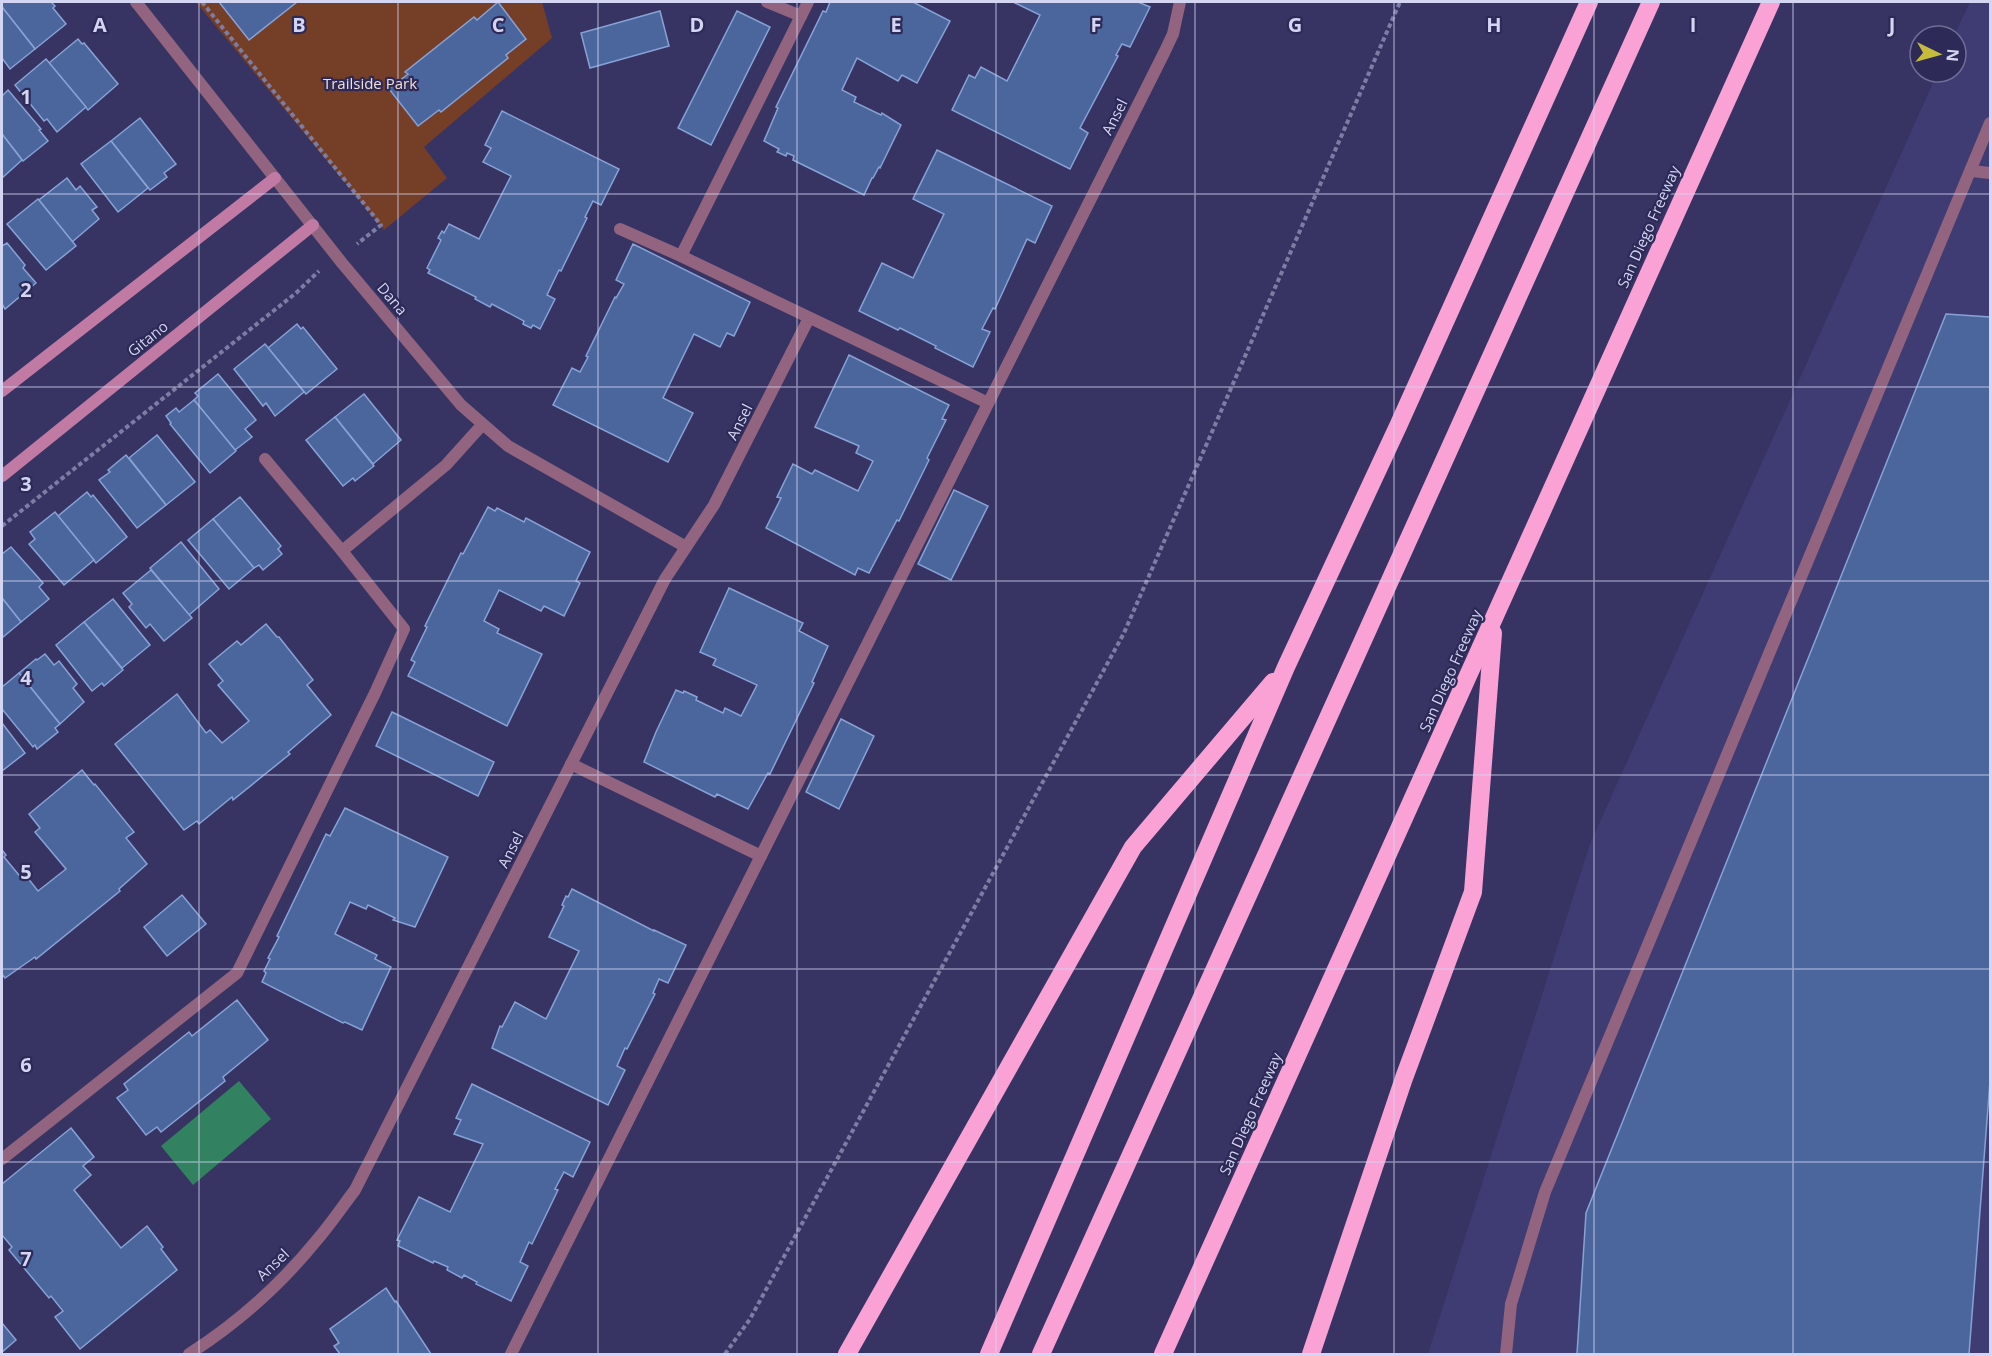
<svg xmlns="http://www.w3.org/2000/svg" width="1992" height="1356" viewBox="0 0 1992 1356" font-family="'Open Sans',sans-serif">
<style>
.built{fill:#3f3c73}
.green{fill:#753e27}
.water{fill:#328161}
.building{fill:#4b669d;stroke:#88a2d5;stroke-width:1.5}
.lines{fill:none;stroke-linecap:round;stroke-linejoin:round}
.path{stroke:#7d7da4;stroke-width:4;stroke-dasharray:4.5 3;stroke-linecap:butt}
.lane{stroke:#92647f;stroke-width:12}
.street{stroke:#92647f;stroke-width:12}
.secondary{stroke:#c17aa4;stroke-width:12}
.highway{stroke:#faa2d6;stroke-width:18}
.grid{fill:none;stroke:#d3d5f2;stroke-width:1.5;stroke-opacity:0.55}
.labels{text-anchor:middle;stroke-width:4.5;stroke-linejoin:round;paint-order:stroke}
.park-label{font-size:15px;fill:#f2ded6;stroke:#2d2a58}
.street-label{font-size:15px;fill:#d3d5f2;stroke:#2d2a58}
.grid-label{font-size:20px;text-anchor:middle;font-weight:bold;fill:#d3d5f2;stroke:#2d2a58;stroke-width:4.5;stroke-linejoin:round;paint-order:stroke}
</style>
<rect width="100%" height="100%" fill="#373464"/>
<path class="built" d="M1970 2H1990V1354H1428L1590 844 1938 72H1956V36H1954Z"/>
<path class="green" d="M196 2H542L552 38 424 147 447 178 384 230Z"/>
<path class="water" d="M239 1081 271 1119 193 1185 161 1146Z"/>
<g class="building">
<path d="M2 2H51L55 6 53 8 66 24 35 49 2 7Z"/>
<path d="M219 2H297L249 40Z"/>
<path d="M498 2 526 39 506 55 508 58 441 112 439 110 418 126 389 89 408 74 405 72 474 17 477 20Z"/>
<path d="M830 2H913L950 21 917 83 902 75 898 81 857 58 842 90 856 97 854 102 881 115 882 113 901 125 880 168 879 167 873 178H872L864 195 793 160 794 156 787 153 786 156 777 152 779 149 764 141 778 108 776 107 823 11 826 12Z"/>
<path d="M1013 2H1138L1150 7 1130 47 1122 44 1116 55 1118 56 1080 128 1088 133 1070 169 952 110 969 75 975 78 981 67 1007 81 1040 15Z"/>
<path d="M2 7 35 49 10 69 2 58Z"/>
<path d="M660 11 669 46 590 68 581 33Z"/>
<path d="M737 11 770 27 711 145 678 128Z"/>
<path d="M78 39 82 44 84 43 118 84 88 110 49 63Z"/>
<path d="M46 59 86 107 57 132 47 119 44 121 15 85Z"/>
<path d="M8 90 41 129 39 130 48 141 23 161 2 134V96Z"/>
<path d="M502 111 619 169 601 205 593 201 585 217 587 218 561 271 559 270 547 295 555 299 540 329 533 325 531 328 523 324 524 321 492 304 490 307 475 299 476 297 428 273 430 270 427 268 441 240 438 238 442 231 444 233 449 224 479 239 511 176 483 162 491 148 485 145Z"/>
<path d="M140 118 176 164 164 173 167 177 150 190 111 141Z"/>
<path d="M2 134 22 160 2 178Z"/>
<path d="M111 141 148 188 118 212 81 164Z"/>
<path d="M937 150 1052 206 1035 243 1027 239 995 309 993 308 982 329 990 332 973 367 935 348 936 346 900 328 898 330 859 311 882 263 913 278 944 214 913 199Z"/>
<path d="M67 178 76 190 80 186 97 207 92 210 99 219 72 242 39 200Z"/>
<path d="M38 199 76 246 46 270 7 224Z"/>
<path d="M7 243 25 265 23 268 36 283 5 309 2 304V246Z"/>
<path d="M633 244 750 302 734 336 727 333 720 347 694 334 663 398 693 413 668 462 553 405 572 368 580 372 588 357 586 356 615 297 616 298 624 284 616 280Z"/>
<path d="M1946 314 1990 317V1081L1969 1354H1577L1586 1213Z"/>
<path d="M297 324 301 329 303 327 337 369 306 394 268 348Z"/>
<path d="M265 344 304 392 275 416 266 403 263 406 234 369Z"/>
<path d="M849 355 949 405 942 419 946 420 927 458 929 460 899 521 897 520 869 573 858 568 855 575 766 528 781 498 777 497 793 464 812 474 815 470 858 491 873 461 856 453 859 446 815 427Z"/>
<path d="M218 374 256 420 245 429 252 437 235 450 194 400 198 396 195 393Z"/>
<path d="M364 394 401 440 373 464 335 417Z"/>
<path d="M194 400 236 451 210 473 170 424 171 423 166 416 176 408 179 412Z"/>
<path d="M335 417 374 466 355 481 353 478 343 486 306 440Z"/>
<path d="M157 435 195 482 166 505 129 458Z"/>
<path d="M126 455 166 505 137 528 99 480 110 472 108 470Z"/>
<path d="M954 490 988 506 951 580 918 564Z"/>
<path d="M87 492 91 497 93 495 127 537 96 563 58 516Z"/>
<path d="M240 497 281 546 278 549 282 554 263 570 259 565 254 568 213 519Z"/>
<path d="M488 507 495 511 497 508 524 522 526 518 590 552 576 581 580 583 564 616 544 606 541 611 499 590 484 621 499 629 497 633 542 654 507 726 408 676 415 662 411 660 427 627 425 626 461 553 463 554Z"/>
<path d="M55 512 94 560 64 585 29 544 35 539 30 532Z"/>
<path d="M213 519 254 568 229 589 188 540Z"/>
<path d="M181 542 219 589 189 615 150 568Z"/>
<path d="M11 547 43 583 39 587 49 599 21 622 2 598V554Z"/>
<path d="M151 570 192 618 164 641 150 624 146 628 129 607 132 604 123 593Z"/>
<path d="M729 588 803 623 799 631 828 646 812 682 814 683 770 774 768 773 748 809 717 794 715 797 644 762 656 732 676 690 683 693 684 691 697 697 696 700 723 713 725 708 741 716 757 685 713 665 716 659 700 652Z"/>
<path d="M2 598 21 622 2 638Z"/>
<path d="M113 599 150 645 122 668 84 622Z"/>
<path d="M84 622 123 670 104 686 102 683 92 691 56 645Z"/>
<path d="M266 624 277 637H279L313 680 307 685 331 715 288 752 290 754 233 800 232 797 199 824 197 821 184 830 115 744 177 694 206 733 210 730 222 743 249 721 218 685 223 681 209 664 237 641 241 645Z"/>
<path d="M45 654 54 665 59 661 77 684 73 688 84 702 60 724 19 673 36 659 37 660Z"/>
<path d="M19 673 60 724 55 728 58 732 37 749 35 745 33 747 2 709V687Z"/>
<path d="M392 712 494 762 478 796 376 746Z"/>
<path d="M841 719 874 736 839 809 806 792Z"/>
<path d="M2 723 25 753 2 771Z"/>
<path d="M82 770 94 785 95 784 134 832 126 838 147 864 119 889 120 891 36 959 35 957 5 978 2 974V850L6 855 4 857 23 880 27 877 38 891 66 869 35 832 40 828 29 814Z"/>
<path d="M345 808 448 857 415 927 393 920 395 918 368 905 366 909 350 902 335 934 377 955 375 959 391 967 362 1030 345 1022 343 1023 262 982 266 973 264 971 270 959 268 958 279 937 277 936 326 834 330 836Z"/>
<path d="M572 889 654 931V930L686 945 668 983 659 979 653 993 655 994 627 1049 625 1048 617 1066 625 1070 608 1105 492 1048 500 1026 502 1027 515 1002 546 1019 579 951 549 937 564 906 562 905 566 896 568 897Z"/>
<path d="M182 895 206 924 167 956 144 927Z"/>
<path d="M237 1000 268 1040 223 1077 225 1081 161 1132 157 1127 146 1135 117 1098 128 1090 124 1084 189 1032 192 1036Z"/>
<path d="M472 1084 590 1142 573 1177 564 1172 555 1189 558 1190 532 1244 529 1242 520 1262 528 1266 511 1301 476 1284 477 1282 464 1275 462 1278 447 1270 448 1267 434 1261 433 1263 398 1246 400 1241 397 1240 419 1197 450 1212 483 1144 454 1134 461 1120 456 1118Z"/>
<path d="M71 1128 94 1157 83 1166 91 1175 74 1190 121 1248 147 1226 163 1247 161 1249 177 1270 80 1349 55 1317 63 1311 51 1296 49 1298 9 1250 12 1247 2 1235V1184Z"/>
<path d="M386 1288 395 1302 396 1301 431 1354H340L334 1346 339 1343 330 1329Z"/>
<path d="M2 1323 16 1340 2 1352Z"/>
</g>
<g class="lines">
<g class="path">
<path d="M202 2 381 225 357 244"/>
<path d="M2 526 296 293 319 271"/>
<path d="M725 1354 750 1319 1124 633 1400 2"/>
</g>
<g class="lane">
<path d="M767 2 801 16"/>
<path d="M1972 171 1990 173"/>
<path d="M620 229 681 256"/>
<path d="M265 459 342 551"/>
<path d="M571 764 761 856"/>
<path d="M2 1159 237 973 375 693 404 629 342 551 446 465 482 425"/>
<path d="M1506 1354 1511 1304 1545 1192 1990 123"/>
</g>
<g class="street">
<path d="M136 2 342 263 461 405 508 446 686 547"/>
<path d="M808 2 681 256 988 403"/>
<path d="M189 1354C236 1324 281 1284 316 1241 330 1225 342 1207 355 1190L665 579 714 505 809 318"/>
<path d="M511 1354 1164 53 1173 34 1180 2"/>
</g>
<g class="secondary">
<path d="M2 391 275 178"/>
<path d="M2 476 313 225"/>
</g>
<g class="highway">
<path d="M847 1354 1133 847 1273 682"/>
<path d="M989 1354 1286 667 1399 424 1589 2"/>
<path d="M1041 1354 1651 2"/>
<path d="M1163 1354 1771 2"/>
<path d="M1311 1354 1404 1078 1473 892 1493 633"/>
</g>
</g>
<path class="grid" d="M199 2V1354M398 2V1354M598 2V1354M797 2V1354M996 2V1354M1195 2V1354M1394 2V1354M1594 2V1354M1793 2V1354M2 194H1990M2 387H1990M2 581H1990M2 775H1990M2 969H1990M2 1162H1990"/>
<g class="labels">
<g class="park-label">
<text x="370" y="89">Trailside Park</text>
</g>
<g class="street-label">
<text transform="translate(1115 117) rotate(-63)" y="5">Ansel</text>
<text transform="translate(1649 227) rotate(-66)" y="5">San Diego Freeway</text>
<text transform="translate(392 299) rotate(50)" y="5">Dana</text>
<text transform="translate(148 339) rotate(-39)" y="5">Gitano</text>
<text transform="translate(740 422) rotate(-63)" y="5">Ansel</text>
<text transform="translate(1451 671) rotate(-66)" y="5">San Diego Freeway</text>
<text transform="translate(511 850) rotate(-63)" y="5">Ansel</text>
<text transform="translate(1251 1114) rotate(-66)" y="5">San Diego Freeway</text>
<text transform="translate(273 1265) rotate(-44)" y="5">Ansel</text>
</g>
</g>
<g class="grid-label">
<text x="100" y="32">A</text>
<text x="299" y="32">B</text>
<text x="498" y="32">C</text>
<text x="697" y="32">D</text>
<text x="896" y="32">E</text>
<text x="1096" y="32">F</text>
<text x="1295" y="32">G</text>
<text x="1494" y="32">H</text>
<text x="1693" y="32">I</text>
<text x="1892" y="32">J</text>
<text x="26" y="104">1</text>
<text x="26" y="297">2</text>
<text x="26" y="491">3</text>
<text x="26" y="685">4</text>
<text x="26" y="879">5</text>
<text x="26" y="1072">6</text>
<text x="26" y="1266">7</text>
</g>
<rect width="1992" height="1356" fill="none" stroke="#d3d5f2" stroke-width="6"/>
<g transform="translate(1938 54) rotate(95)"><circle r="28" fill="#2d2a58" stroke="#6f6e96" stroke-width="1.5"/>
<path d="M0-4.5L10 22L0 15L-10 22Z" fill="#c7bb3b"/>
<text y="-9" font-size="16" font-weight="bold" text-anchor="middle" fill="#d3d5f2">N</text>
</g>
</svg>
